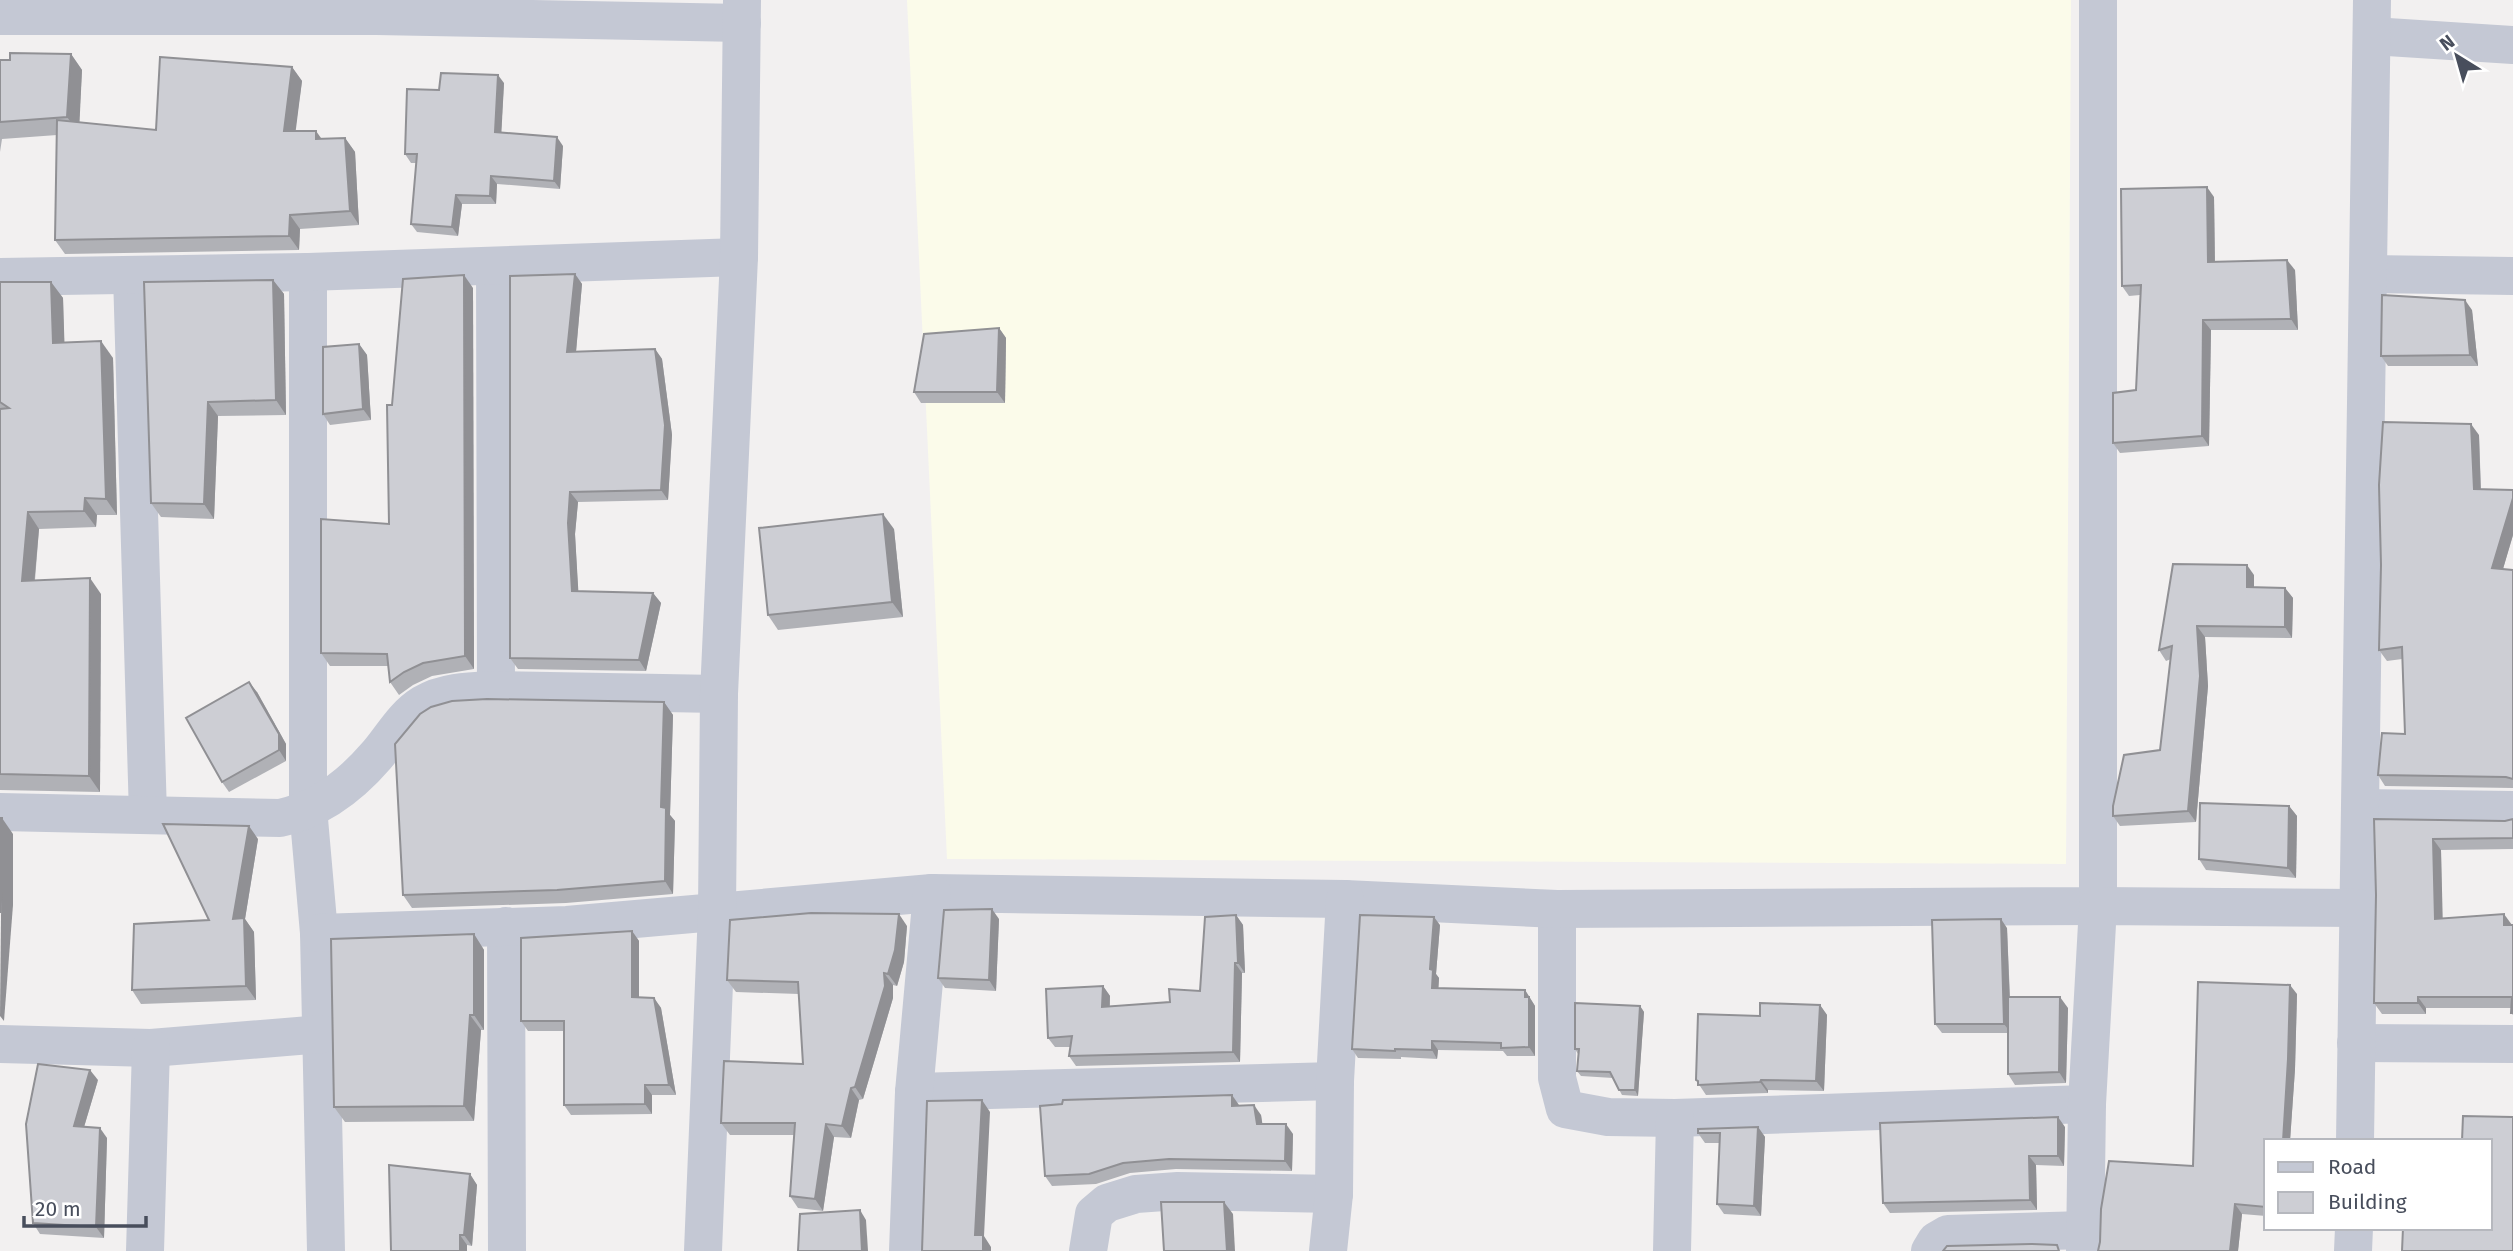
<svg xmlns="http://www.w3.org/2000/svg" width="2513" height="1251" viewBox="0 0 2513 1251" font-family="'Fira Sans',sans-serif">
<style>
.commercial{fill:#fbfbea}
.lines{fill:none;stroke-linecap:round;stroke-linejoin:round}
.minor{stroke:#c4c8d4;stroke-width:38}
.wall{fill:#b0b1b6}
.shaded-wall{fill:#909094}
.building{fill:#cdced4;stroke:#909094;stroke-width:2}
</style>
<rect width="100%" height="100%" fill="#f2f0f0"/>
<path class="commercial" d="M907 0H2071L2066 864 947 859Z"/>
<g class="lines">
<g class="minor">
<path d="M0 16H376L742 23"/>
<path d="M2372 36 2513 45"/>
<path d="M495 266 496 690"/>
<path d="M308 272V808L319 933 326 1251"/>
<path d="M2368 274 2513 276"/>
<path d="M132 275 148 815"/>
<path d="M0 277 308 272 739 257"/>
<path d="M2360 808 2513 810"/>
<path d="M0 812 280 818C318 810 351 785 376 756 392 738 402 717 423 704 444 691 471 691 496 690L719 694"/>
<path d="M1557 909V1078L1565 1109 1608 1117 1675 1118 2087 1104"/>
<path d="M506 926 507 1251"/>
<path d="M319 933 567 925 932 893 1345 899 1557 909 2098 906V0"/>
<path d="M2356 1043 2513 1044"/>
<path d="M0 1044 151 1048 322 1034"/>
<path d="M914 1092 1335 1081"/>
<path d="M2355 1141 2372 0"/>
<path d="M145 1251 151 1048"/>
<path d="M703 1251 717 911 719 694 739 257 742 0"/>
<path d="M908 1251 914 1092 932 893"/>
<path d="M1088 1251 1094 1214 1107 1203 1136 1194 1178 1191 1334 1194"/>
<path d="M1328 1251 1334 1194 1335 1081 1345 899"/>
<path d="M1672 1251 1675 1118"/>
<path d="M1930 1251 1936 1241 1948 1234 2085 1230"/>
<path d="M2085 1251 2087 1104 2098 906 2358 908"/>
<path d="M2353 1251 2354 1228"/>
</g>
</g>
<g class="wall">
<path d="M71 54 82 70 79 122 156 130 292 67 302 81 295 131 322 139 345 138 355 152 359 225 300 229 299 250 65 254 55 240 57 135 2 139 0 152V60H10Z"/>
<path d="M504 83 501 132 563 146 560 189 497 184 496 204H462L458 236 417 232 411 224 416 163H411L405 154 439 90Z"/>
<path d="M2214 197 2215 262 2295 270 2298 330H2211L2209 446 2120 453 2113 443 2136 390 2140 295 2129 296 2122 286Z"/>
<path d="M575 274 582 284 576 352 655 349 662 359 672 435 668 500 578 502 575 534 578 591 653 593 661 603 646 671 518 669 510 658Z"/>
<path d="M273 280 284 294 286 415 218 416 214 519 161 517 151 503Z"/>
<path d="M0 282H51L63 298 64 342 113 358 117 515H97L96 527 39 529 35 580 101 594 100 792 0 790Z"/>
<path d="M473 288 474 669 432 676 413 685 399 695 390 682 388 666H330L321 653 389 524 392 405Z"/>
<path d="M2472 310 2478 366H2388L2381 356Z"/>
<path d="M999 328 1006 338 1005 403H921L914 392Z"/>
<path d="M359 344 367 355 371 420 330 425 323 414Z"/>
<path d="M2479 435 2481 489 2513 490V535L2503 569 2513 570V788L2385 786 2378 775 2405 734 2402 659 2387 661 2379 650Z"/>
<path d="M894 529 903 617 778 630 768 615Z"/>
<path d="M2254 575V588H2285L2293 598 2292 638 2205 637 2208 686 2196 822 2120 826 2113 816 2160 750 2171 659 2166 661 2159 650Z"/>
<path d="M257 692 286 744V761L229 792 222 782Z"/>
<path d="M664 702 673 715 670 815 675 821 673 894 566 903 412 908 403 895Z"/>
<path d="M2289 806 2297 816 2296 878 2206 870 2199 859Z"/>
<path d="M2374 819 2505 821 2513 819V849L2441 850 2442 919 2513 925V1015L2511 1013V1008H2426V1014H2382L2374 1003 2376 895Z"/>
<path d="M258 839 245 919 254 932 256 1000 141 1004 132 990 209 920Z"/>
<path d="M1236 915 1243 925 1245 973H1242L1240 1062 1076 1066 1069 1056 1071 1047H1055L1048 1038 1103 986 1110 996V1006L1170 1002 1200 991Z"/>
<path d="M999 919 996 991 945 988 938 978Z"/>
<path d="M1440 925 1436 974 1439 978 1438 989 1525 990 1535 1006V1056H1507L1503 1051 1438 1050 1437 1059 1401 1057V1059L1358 1058 1352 1049Z"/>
<path d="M907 926 904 962 897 986 893 985V998L863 1099 859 1100 851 1138 834 1137 823 1211 798 1208 790 1196 794 1135H730L721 1123 803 1064 799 994 736 992 727 980Z"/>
<path d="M2007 928 2010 997 2068 1008 2066 1083 2015 1085 2008 1074V1033H1942L1935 1024Z"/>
<path d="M632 931 639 941V997L654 998 661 1008 676 1095H652V1114L571 1115 564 1105V1031H528L521 1021Z"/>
<path d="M474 934 484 950V1030H481L474 1121 345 1122 334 1107Z"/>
<path d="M2297 994 2295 1069 2290 1141H2266V1216L2242 1214 2238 1251H2098L2193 1166Z"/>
<path d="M1820 1005 1827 1015 1824 1091 1768 1090V1093L1706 1095 1696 1080 1760 1016Z"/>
<path d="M1640 1006 1644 1012 1638 1096 1622 1095 1613 1078 1581 1076 1577 1071 1578 1054 1575 1049Z"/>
<path d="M98 1080 84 1127 107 1138 104 1238 40 1234 33 1223Z"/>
<path d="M1239 1106 1261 1115 1262 1124 1293 1134 1292 1171 1176 1169 1130 1173 1096 1184 1052 1186 1045 1176Z"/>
<path d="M1758 1127 1765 1137 1761 1216 1724 1214 1717 1204 1720 1143H1705L1698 1133Z"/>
<path d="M2065 1127 2064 1166 2036 1165 2037 1210 1890 1213 1883 1203Z"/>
<path d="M470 1174 477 1185 472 1246 467 1245V1251H391Z"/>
</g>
<g class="shaded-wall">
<path d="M71 54 82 70 79 133 67 117Z"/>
<path d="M292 67 302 81 294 144 284 131Z"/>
<path d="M498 75 504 83 501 140 495 132Z"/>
<path d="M316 131 326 145 316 139Z"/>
<path d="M557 137 563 146 560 189 554 181Z"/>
<path d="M345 138 355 152 359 225 350 211Z"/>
<path d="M491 176 497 184 496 204 490 196Z"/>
<path d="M2207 187 2214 197 2215 272 2208 262Z"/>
<path d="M456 195 462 204 458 236 452 227Z"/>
<path d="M290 215 300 229 299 250 289 236Z"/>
<path d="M2287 260 2295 270 2298 330 2291 319Z"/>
<path d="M575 274 582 284 575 363 567 352Z"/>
<path d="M464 275 473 288 474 669 465 656Z"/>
<path d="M273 280 284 294 286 415 276 400Z"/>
<path d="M51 282 63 298 65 359 53 343Z"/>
<path d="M2465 300 2472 310 2478 366 2470 355Z"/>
<path d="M2203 320 2211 330 2209 446 2202 436Z"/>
<path d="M999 328 1006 338 1005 403 997 392Z"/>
<path d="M101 341 113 358 117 515 106 499Z"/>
<path d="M359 344 367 355 371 420 363 409Z"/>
<path d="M655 349 662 359 672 435 668 500 661 490Z"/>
<path d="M208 402 218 416 214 519 204 504Z"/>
<path d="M2471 424 2479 435 2481 500 2474 489Z"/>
<path d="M570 492 578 502 575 534 579 602 572 591 568 523Z"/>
<path d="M85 498 97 515 96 527 84 511Z"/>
<path d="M2513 498V535L2500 579 2492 568Z"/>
<path d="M28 512 39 529 33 597 22 581Z"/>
<path d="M883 514 894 529 903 617 892 602Z"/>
<path d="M2247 565 2254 575V598L2247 587Z"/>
<path d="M90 578 101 594 100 792 89 776Z"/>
<path d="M2285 588 2293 598 2292 638 2285 627Z"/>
<path d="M653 593 661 603 646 671 639 660Z"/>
<path d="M2197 626 2205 637 2208 686 2196 822 2188 811Z"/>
<path d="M249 682 257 692 286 744V761L279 750Z"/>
<path d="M664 702 673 715 670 815 675 821 673 894 665 881 661 807Z"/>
<path d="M2289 806 2297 816 2296 878 2288 868Z"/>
<path d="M2 818 13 834V905L4 1021 0 1016Z"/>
<path d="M249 826 258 839 245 919 254 932 256 1000 246 986 233 919Z"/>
<path d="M2433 839 2441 850 2443 930 2435 919Z"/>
<path d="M992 909 999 919 996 991 989 980Z"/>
<path d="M899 914 907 926 904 962 897 986 888 974Z"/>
<path d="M2504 914 2512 925H2504Z"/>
<path d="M1236 915 1243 925 1245 973 1238 963Z"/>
<path d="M1434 917 1440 925 1436 974 1439 978 1438 997 1432 988 1430 969Z"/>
<path d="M2001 919 2007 928 2011 1033 2004 1024Z"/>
<path d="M632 931 639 941V1007L632 997Z"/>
<path d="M474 934 484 950V1030L474 1015Z"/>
<path d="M1235 963 1242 973 1240 1062 1233 1052Z"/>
<path d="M884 973 893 985V998L863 1099 855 1087Z"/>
<path d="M2290 985 2297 994 2295 1069 2290 1141H2283Z"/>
<path d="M1103 986 1110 996 1109 1017 1102 1007Z"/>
<path d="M1525 990 1535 1006V1056L1529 1047Z"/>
<path d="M2060 997 2068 1008 2066 1083 2059 1072Z"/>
<path d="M2418 997 2426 1008V1014L2418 1003Z"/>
<path d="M654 998 661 1008 676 1095 669 1085Z"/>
<path d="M1820 1005 1827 1015 1824 1091 1816 1081Z"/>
<path d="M1640 1006 1644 1012 1638 1096 1635 1090Z"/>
<path d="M470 1015 481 1030 474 1121 464 1106Z"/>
<path d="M1432 1041 1438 1050 1437 1059 1432 1050Z"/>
<path d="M90 1070 98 1080 81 1137 74 1126Z"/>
<path d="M1761 1080 1768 1090V1093L1760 1082Z"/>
<path d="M645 1085 652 1095V1114L645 1104Z"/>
<path d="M851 1088 859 1100 851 1138 842 1126Z"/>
<path d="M1232 1095 1239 1105 1232 1106Z"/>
<path d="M982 1100 990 1112 984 1236 991 1247V1251H983L975 1235Z"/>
<path d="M1254 1105 1261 1115 1264 1134 1257 1124Z"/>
<path d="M2058 1117 2065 1127 2064 1166 2058 1156Z"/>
<path d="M826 1124 834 1137 823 1211 815 1199Z"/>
<path d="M1286 1124 1293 1134 1292 1171 1285 1161Z"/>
<path d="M1758 1127 1765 1137 1761 1216 1754 1206Z"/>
<path d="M100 1128 107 1138 104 1238 96 1227Z"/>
<path d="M2029 1156 2036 1165 2037 1210 2030 1200Z"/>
<path d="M470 1174 477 1185 472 1246 464 1235Z"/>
<path d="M1224 1202 1233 1214 1235 1251H1227Z"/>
<path d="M2235 1204 2242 1214 2238 1251H2230Z"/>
<path d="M860 1210 866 1220 868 1251H862Z"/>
<path d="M460 1235 467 1245V1251H460Z"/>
</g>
<g class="building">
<path d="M10 53 71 54 67 117 0 122V60H10Z"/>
<path d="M160 57 292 67 284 131H316V139L345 138 350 211 290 215 289 236 55 240 57 120 156 130Z"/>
<path d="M441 73 498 75 495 132 557 137 554 181 491 176 490 196 456 195 452 227 411 224 417 154H405L407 89 439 90Z"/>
<path d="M2207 187 2208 262 2287 260 2291 319 2203 320 2202 436 2113 443V393L2136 390 2141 285 2122 286 2121 189Z"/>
<path d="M575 274 567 352 655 349 665 425 661 490 570 492 568 523 572 591 653 593 639 660 510 658V276Z"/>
<path d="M464 275 465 656 423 663 404 672 390 682 387 654 321 653V519L389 524 387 405H392L403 279Z"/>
<path d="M273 280 276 400 208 402 204 504 151 503 144 282Z"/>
<path d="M0 282H51L53 343 101 341 106 499 85 498 84 511 28 512 22 581 90 578 89 776 0 774V409L9 408 0 402Z"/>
<path d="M2382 295 2465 300 2470 355 2381 356Z"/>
<path d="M999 328 997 392H914L924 334Z"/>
<path d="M359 344 363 409 323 414V347Z"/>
<path d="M2383 422 2471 424 2474 489 2513 490V498L2492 568 2513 570V779L2506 777 2378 775 2382 733 2405 734 2402 647 2379 650 2381 565 2379 485Z"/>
<path d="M883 514 892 602 768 615 759 528Z"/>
<path d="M2173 564 2247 565V587L2285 588V627L2197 626 2200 676 2188 811 2113 816V806L2124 755 2160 750 2172 646 2159 650Z"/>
<path d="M249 682 279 734V750L222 782 186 718Z"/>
<path d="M487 699 664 702 661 807 666 808 665 881 557 890 403 895 395 744 420 714 431 707 452 701Z"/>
<path d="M2200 803 2289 806 2288 868 2199 859Z"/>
<path d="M0 818H2V888L0 913Z"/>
<path d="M2374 819 2505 821 2513 819V838L2433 839 2435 919 2504 914V925H2513V1013H2511L2512 997H2418V1003H2374L2376 895Z"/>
<path d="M163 824 249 826 233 919 244 918 246 986 132 990 134 924 209 920Z"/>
<path d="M992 909 989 980 938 978 944 910Z"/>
<path d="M811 913 899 914 895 950 888 974 884 973 885 986 855 1087 851 1088 842 1126 826 1124 815 1199 790 1196 795 1123H721L724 1061 803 1064 798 982 727 980 730 920Z"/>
<path d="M1236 915 1238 963H1235L1233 1052 1069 1056 1072 1036 1048 1038 1046 989 1103 986 1102 1007 1170 1002 1169 989 1200 991 1205 917Z"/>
<path d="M1360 915 1434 917 1430 969 1433 970 1432 988 1525 990V997H1529V1047L1501 1048V1043L1432 1041V1050L1395 1049V1051L1352 1049Z"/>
<path d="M2001 919 2004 1024H1935L1932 920Z"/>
<path d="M632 931V997L654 998 669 1085H645V1104L564 1105V1021H521V938Z"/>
<path d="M474 934V1015H470L464 1106 334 1107 331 939Z"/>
<path d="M2198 982 2290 985 2288 1059 2283 1141H2266V1207L2235 1204 2230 1251H2098L2100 1242 2101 1209 2109 1161 2193 1166Z"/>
<path d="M2008 997H2060L2059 1072 2008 1074Z"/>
<path d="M1575 1003 1640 1006 1635 1090H1619L1610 1072 1577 1071 1579 1049H1575Z"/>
<path d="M1760 1003 1820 1005 1816 1081 1761 1080 1760 1082 1698 1085V1081L1696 1080 1698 1014 1760 1016Z"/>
<path d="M38 1064 90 1070 74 1126 100 1128 96 1227 33 1223 26 1124Z"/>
<path d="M1232 1095V1106L1254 1105 1257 1124H1286L1285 1161 1169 1159 1123 1163 1089 1174 1045 1176 1040 1106 1062 1104 1063 1100Z"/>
<path d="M982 1100 975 1235H983V1251H922L927 1101Z"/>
<path d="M2463 1116 2513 1117V1251H2402L2403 1228H2490V1141H2462Z"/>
<path d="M2058 1117V1156H2029L2030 1200 1883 1203 1880 1123Z"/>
<path d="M1758 1127 1754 1206 1717 1204 1720 1133H1698V1129Z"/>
<path d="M389 1165 470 1174 464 1235H460V1251H391Z"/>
<path d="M1161 1202H1224L1227 1251H1164Z"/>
<path d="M860 1210 862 1251H798L800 1214Z"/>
<path d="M2031 1244 2057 1245 2059 1251H1943L1947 1246Z"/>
</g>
<rect x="2264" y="1139" width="228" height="91" fill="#ffffff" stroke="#b6b8be" stroke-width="2"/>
<rect x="2278" y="1162" width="35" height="10" fill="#c4c8d4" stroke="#b6b8be" stroke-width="2"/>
<text x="2328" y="1174" font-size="21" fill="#484e5c">Road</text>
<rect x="2278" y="1192" width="35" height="21" fill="#cdced4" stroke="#b6b8be" stroke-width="2"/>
<text x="2328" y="1209" font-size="21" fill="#484e5c">Building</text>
<g transform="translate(2457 56) rotate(323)" stroke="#ffffff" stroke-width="5" paint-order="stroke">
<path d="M0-5L12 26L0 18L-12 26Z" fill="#484e5c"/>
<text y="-10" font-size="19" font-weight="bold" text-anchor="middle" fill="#484e5c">N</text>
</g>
<path d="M24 1216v10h122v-10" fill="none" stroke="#484e5c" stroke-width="3.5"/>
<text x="35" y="1216" font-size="21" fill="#484e5c" stroke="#ffffff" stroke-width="5" paint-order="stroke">20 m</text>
</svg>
